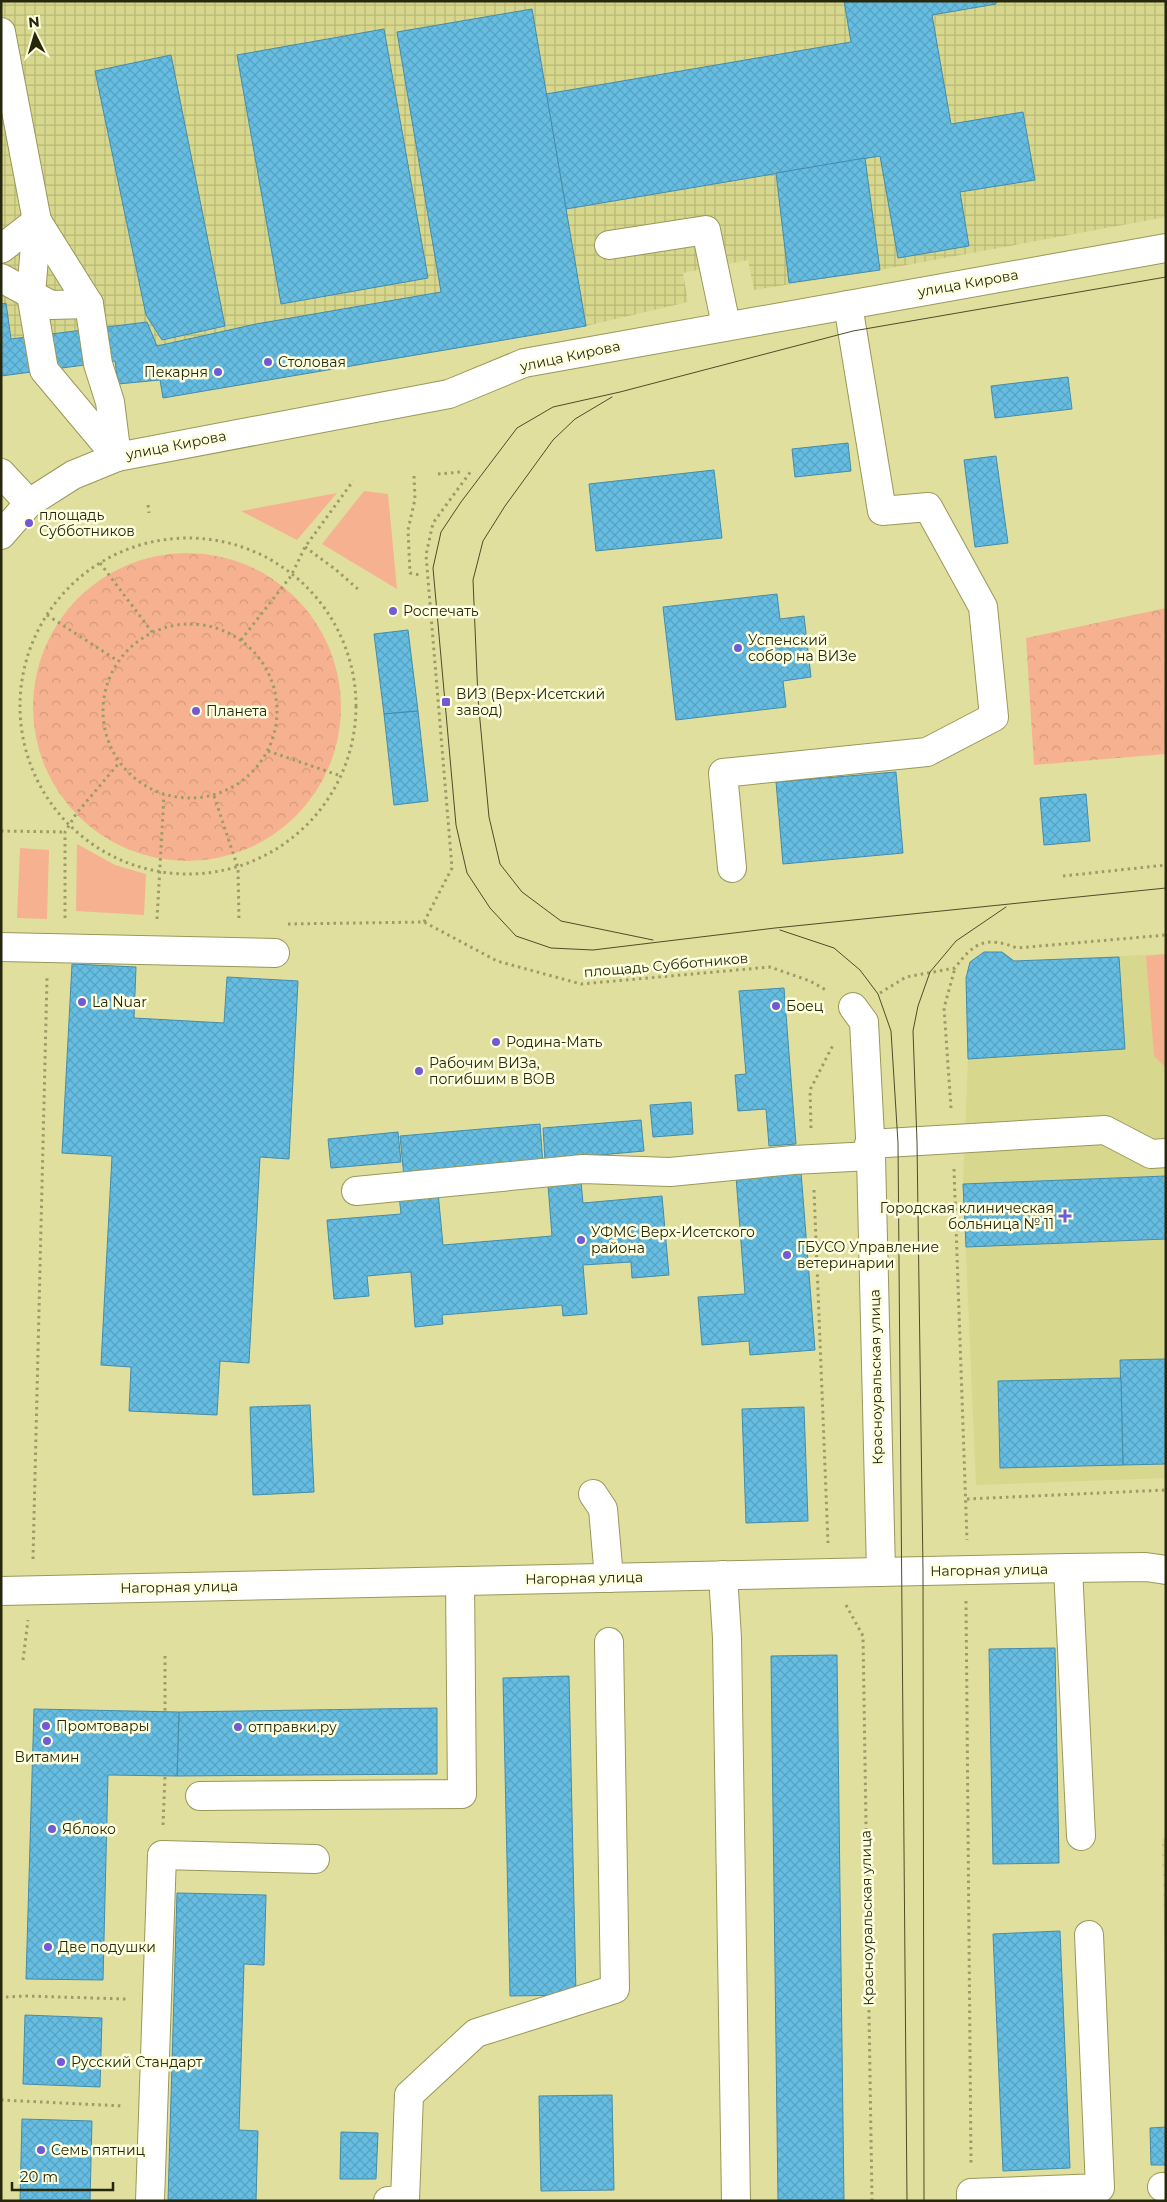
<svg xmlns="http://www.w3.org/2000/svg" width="1167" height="2202" viewBox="0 0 1167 2202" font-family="Montserrat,sans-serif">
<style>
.built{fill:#d8d78e}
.industrial{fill:url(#industrial-grid)}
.grass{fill:#f6b290}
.park{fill:url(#park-crowns)}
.building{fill:url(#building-cross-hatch);stroke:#458caa}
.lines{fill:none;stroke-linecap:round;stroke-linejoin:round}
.minor-casing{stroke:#999859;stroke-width:30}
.path{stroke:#9d9c69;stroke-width:3;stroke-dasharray:2.5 4;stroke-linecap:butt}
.minor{stroke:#fff;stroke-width:28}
.tram{stroke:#4e4d2b;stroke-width:1}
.poi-dot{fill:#715ad4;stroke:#feffde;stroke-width:2}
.labels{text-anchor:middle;stroke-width:5;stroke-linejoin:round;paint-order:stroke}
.street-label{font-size:14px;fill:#27270d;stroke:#feffde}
.poi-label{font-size:14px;fill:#27270d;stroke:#feffde;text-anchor:start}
</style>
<defs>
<pattern id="industrial-grid" width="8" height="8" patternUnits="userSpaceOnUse" patternTransform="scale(1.25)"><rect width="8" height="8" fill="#d8d78e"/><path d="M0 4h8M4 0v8" fill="none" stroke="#b9b979"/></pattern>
<pattern id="park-crowns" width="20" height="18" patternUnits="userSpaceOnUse" patternTransform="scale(1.25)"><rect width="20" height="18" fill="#f6b290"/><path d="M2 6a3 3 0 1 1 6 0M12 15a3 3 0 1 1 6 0" fill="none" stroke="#d3997b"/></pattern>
<pattern id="building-cross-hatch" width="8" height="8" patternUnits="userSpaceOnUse" patternTransform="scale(1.25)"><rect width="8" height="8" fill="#66bde2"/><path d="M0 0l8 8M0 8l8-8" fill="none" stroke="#58a2c1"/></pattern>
</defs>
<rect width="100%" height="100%" fill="#e0df9e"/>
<path class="built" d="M984 952H1002L1014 961 1166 954V1478L976 1485 963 1184 968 1059 966 978 970 962Z"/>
<g class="industrial">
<path d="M1 1H1166V217L880 270 754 290 748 260 683 273 688 302 586 326 163 398 160 380 118 384 115 361 1 376Z"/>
<path d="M1162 1838H1166V2026Z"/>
</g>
<g class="grass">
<path d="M364 491 388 494 397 589 322 544Z"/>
<path d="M337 493 297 540 241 511Z"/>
<path d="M77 844 115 865 146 874 144 915 76 911Z"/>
<path d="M20 848 49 850 47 919 17 918Z"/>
<path d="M1166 954V1068L1154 1056 1146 956Z"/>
</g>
<g class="park">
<circle cx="187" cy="707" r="154"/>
<path d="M1166 608V754L1034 765 1026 638Z"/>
</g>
<g class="building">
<path d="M844 1H996V4L932 15 951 124 1023 112 1035 180 960 192 969 246 898 258 880 156 566 209 546 94 851 42Z"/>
<path d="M532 9 586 326 163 398 160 380 118 384 115 361 1 376V304L6 303 11 339 147 322 157 346 256 324 441 292 397 32Z"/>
<path d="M384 29 428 278 281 304 237 55Z"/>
<path d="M171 55 225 326 162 340 146 315 95 71Z"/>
<path d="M865 158 880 270 789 283 776 173Z"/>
<path d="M1068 377 1072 409 995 418 991 386Z"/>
<path d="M848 443 851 471 795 477 792 449Z"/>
<path d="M996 456 1008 543 975 547 964 460Z"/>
<path d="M714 470 722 538 596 551 589 484Z"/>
<path d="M777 594 780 619 804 616 811 677 783 681 786 707 676 720 663 607Z"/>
<path d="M408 630 418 711 384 714 374 634Z"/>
<path d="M418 711 428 801 394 805 384 714Z"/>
<path d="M896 772 903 853 783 864 776 782Z"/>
<path d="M1086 794 1090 841 1044 845 1040 798Z"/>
<path d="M984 952H1002L1014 961 1119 957 1125 1049 968 1059 966 978 970 962Z"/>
<path d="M72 964 136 967 134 1018 224 1023 227 977 298 981 289 1159 260 1157 249 1363 220 1361 217 1415 129 1411 131 1367 101 1365 112 1156 62 1153Z"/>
<path d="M784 988 796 1144 769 1146 766 1109 738 1111 735 1075 746 1074 739 991Z"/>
<path d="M691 1102 693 1134 653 1137 650 1105Z"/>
<path d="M641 1120 644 1151 545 1160 543 1128Z"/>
<path d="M540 1124 543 1165 404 1177 400 1136Z"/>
<path d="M398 1132 401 1162 331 1168 328 1139Z"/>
<path d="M801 1172 815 1350 750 1355 749 1341 702 1345 698 1297 745 1294 736 1177Z"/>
<path d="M1166 1176V1239L966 1247 963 1184Z"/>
<path d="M581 1182 583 1203 662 1196 669 1275 632 1278 631 1262 583 1265 587 1314 563 1316 562 1305 442 1315 443 1324 415 1327 411 1272 367 1276 369 1296 334 1299 327 1220 401 1214 399 1195 438 1192 443 1245 552 1236 548 1185Z"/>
<path d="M1166 1359V1464L1123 1465 1120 1360Z"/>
<path d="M1121 1378 1123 1465 1000 1468 998 1381Z"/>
<path d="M310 1405 314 1492 253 1495 250 1407Z"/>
<path d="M804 1407 808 1521 746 1523 742 1409Z"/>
<path d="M1055 1648 1059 1863 993 1864 989 1649Z"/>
<path d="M837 1655 844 2201H778L771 1656Z"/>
<path d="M569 1676 576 1995 510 1996 503 1678Z"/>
<path d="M437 1708V1774L177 1776 179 1712Z"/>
<path d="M34 1709 179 1712 177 1776 108 1775 103 1980 26 1979Z"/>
<path d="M177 1893 266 1895 264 1965 244 1964 239 2130 258 2131 256 2201 168 2200Z"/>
<path d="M1060 1931 1070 2168 1003 2171 993 1934Z"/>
<path d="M25 2015 102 2018 100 2087 23 2084Z"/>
<path d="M612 2095 614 2190 541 2191 539 2096Z"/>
<path d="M22 2119 92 2121 90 2201H20Z"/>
<path d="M1166 2127V2165H1151L1150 2128Z"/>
<path d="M341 2132 378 2133 376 2179H340Z"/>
</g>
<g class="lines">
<defs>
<g id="minor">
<path d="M1 32 37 221 31 294 44 370 117 457"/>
<path d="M37 221 89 304 98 364 110 402 117 457"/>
<path d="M609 245 706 230 726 325"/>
<path d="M1 249 37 221"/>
<path d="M1 278 51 305 89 304"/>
<path d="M1 473 29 503"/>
<path d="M1 535 29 503 73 475 117 457 449 394 524 363 1166 248"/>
<path d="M732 868 723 773 927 752 994 717 983 607 928 507 882 511 848 305"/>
<path d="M1 947 275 953"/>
<path d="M853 1007 864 1022 871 1156 881 1572"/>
<path d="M869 1144 1105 1130 1151 1154 1166 1153"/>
<path d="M356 1191 583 1169 670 1172 793 1160 871 1156"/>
<path d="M593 1494 603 1509 609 1578"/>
<path d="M1068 1568 1081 1836"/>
<path d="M723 1575 727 1638 736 2201"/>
<path d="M1 1591 1068 1568 1146 1567 1166 1570"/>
<path d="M200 1796 462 1794 460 1581"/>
<path d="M1162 2187H1166"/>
<path d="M150 2201 162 1855 315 1859"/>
<path d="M388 2201 405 2200 409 2095 476 2033 615 1989 609 1642"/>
<path d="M971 2201V2193L1100 2188 1089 1935"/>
</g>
</defs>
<use href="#minor" class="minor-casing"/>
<g class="path">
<path d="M438 474 461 472"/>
<path d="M414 476 415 499 408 530 410 573 420 575"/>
<path d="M148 505 149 513"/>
<circle cx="188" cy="706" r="168"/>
<path d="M305 547 335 569 359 590"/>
<path d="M100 563 152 632"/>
<path d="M47 615 118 661"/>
<circle cx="190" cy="711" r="87"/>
<path d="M241 640 291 576 305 547 353 481"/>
<path d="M268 751 341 776"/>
<path d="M214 796 238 868 239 921"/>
<path d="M1 831 65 832"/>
<path d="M1063 876 1166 865"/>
<path d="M65 918V832L76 814 119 763"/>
<path d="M157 919 164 795"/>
<path d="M424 922 452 868 426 555 433 523 471 471"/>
<path d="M288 924 424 922 497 961 581 984 770 967 810 981 826 990"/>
<path d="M880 993 906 977 955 968C974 942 986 936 1017 948L1166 935"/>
<path d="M951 1108 944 1008 955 968"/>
<path d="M811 1128 810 1090 833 1045"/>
<path d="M954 1169 967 1540"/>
<path d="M814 1190 828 1543"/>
<path d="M967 1499 1166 1490"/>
<path d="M33 1559 47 978"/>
<path d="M966 1601 971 2163"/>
<path d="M846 1605 863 1636 872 2201"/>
<path d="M165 1656V1712"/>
<path d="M23 1660 28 1620"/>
<path d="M163 1825 165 1776"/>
<path d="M6 1997 26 1996 126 1999"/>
<path d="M1 2100 123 2106"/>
</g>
<use href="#minor" class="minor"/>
<g class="tram">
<path d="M1166 277 853 331 620 392 553 407 517 428 461 502 441 532 433 568 456 825 467 873 490 908 516 936 551 948 593 950 775 928 1166 888"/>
<path d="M612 397 575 419 553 440 505 506 483 541 473 580 478 699 489 817 500 864 522 892 561 921 653 940"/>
<path d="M780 930 834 948 860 970 878 994 891 1031 898 1143 907 2201"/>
<path d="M924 2201 923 1571 917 1142 913 1031 918 1006 930 972 956 941 1006 907"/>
</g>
</g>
<g class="poi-dot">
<circle cx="268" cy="362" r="5"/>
<circle cx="218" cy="372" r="5"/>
<circle cx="29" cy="523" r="5"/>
<circle cx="393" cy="611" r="5"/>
<circle cx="738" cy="648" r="5"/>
<rect x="441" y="697" width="10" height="10" rx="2.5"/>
<circle cx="196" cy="711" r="5"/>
<circle cx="82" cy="1002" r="5"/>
<circle cx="776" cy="1006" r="5"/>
<circle cx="496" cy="1042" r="5"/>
<circle cx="419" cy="1071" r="5"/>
<path d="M1062.5 1208.5h5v5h5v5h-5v5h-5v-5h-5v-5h5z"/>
<circle cx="581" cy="1240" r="5"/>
<circle cx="787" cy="1255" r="5"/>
<circle cx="46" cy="1726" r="5"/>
<circle cx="238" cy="1727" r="5"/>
<circle cx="47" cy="1741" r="5"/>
<circle cx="52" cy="1829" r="5"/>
<circle cx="48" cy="1947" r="5"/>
<circle cx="61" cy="2062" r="5"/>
<circle cx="41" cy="2150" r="5"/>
</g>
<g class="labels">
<g class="street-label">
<text transform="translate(968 283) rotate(-10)" y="5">улица Кирова</text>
<text transform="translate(570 356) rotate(-12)" y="5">улица Кирова</text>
<text transform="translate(176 445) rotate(-11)" y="5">улица Кирова</text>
<text transform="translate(666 965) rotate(-5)" y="5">площадь Субботников</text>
<text transform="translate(876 1377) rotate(-91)" y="5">Красноуральская улица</text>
<text transform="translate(989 1570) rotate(-1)" y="5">Нагорная улица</text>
<text transform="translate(584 1578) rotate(-1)" y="5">Нагорная улица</text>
<text transform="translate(179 1587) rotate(-1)" y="5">Нагорная улица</text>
<text transform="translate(867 1918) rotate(-91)" y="5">Красноуральская улица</text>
</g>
<g class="poi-label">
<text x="278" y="367">Столовая</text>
<text x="208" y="377" text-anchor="end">Пекарня</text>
<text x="39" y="520">площадь<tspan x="39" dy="16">Субботников</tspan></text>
<text x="403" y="616">Роспечать</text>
<text x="748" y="645">Успенский<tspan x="748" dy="16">собор на ВИЗе</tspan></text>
<text x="456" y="699">ВИЗ (Верх-Исетский<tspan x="456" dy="16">завод)</tspan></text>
<text x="206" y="716">Планета</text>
<text x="92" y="1007">La Nuar</text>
<text x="786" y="1011">Боец</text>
<text x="506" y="1047">Родина-Мать</text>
<text x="429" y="1068">Рабочим ВИЗа,<tspan x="429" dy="16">погибшим в ВОВ</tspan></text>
<text x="1054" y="1213" text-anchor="end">Городская клиническая<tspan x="1054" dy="16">больница № 11</tspan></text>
<text x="591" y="1237">УФМС Верх-Исетского<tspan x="591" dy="16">района</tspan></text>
<text x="797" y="1252">ГБУСО Управление<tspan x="797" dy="16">ветеринарии</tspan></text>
<text x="56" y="1731">Промтовары</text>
<text x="248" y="1732">отправки.ру</text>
<text x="47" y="1762" text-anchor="middle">Витамин</text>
<text x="62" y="1834">Яблоко</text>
<text x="58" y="1952">Две подушки</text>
<text x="71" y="2067">Русский Стандарт</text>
<text x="51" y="2155">Семь пятниц</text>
</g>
</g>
<rect width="1167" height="2202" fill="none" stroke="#27270d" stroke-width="5"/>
<g transform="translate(35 35) rotate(355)" stroke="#feffde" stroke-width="4" paint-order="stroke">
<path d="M0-4L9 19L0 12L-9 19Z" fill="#27270d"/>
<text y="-8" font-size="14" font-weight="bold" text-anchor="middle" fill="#27270d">N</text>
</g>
<path d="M12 2182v8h101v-8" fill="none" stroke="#27270d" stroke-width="2.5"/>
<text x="20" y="2182" font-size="15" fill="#27270d" stroke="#feffde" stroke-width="4" paint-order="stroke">20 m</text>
</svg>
